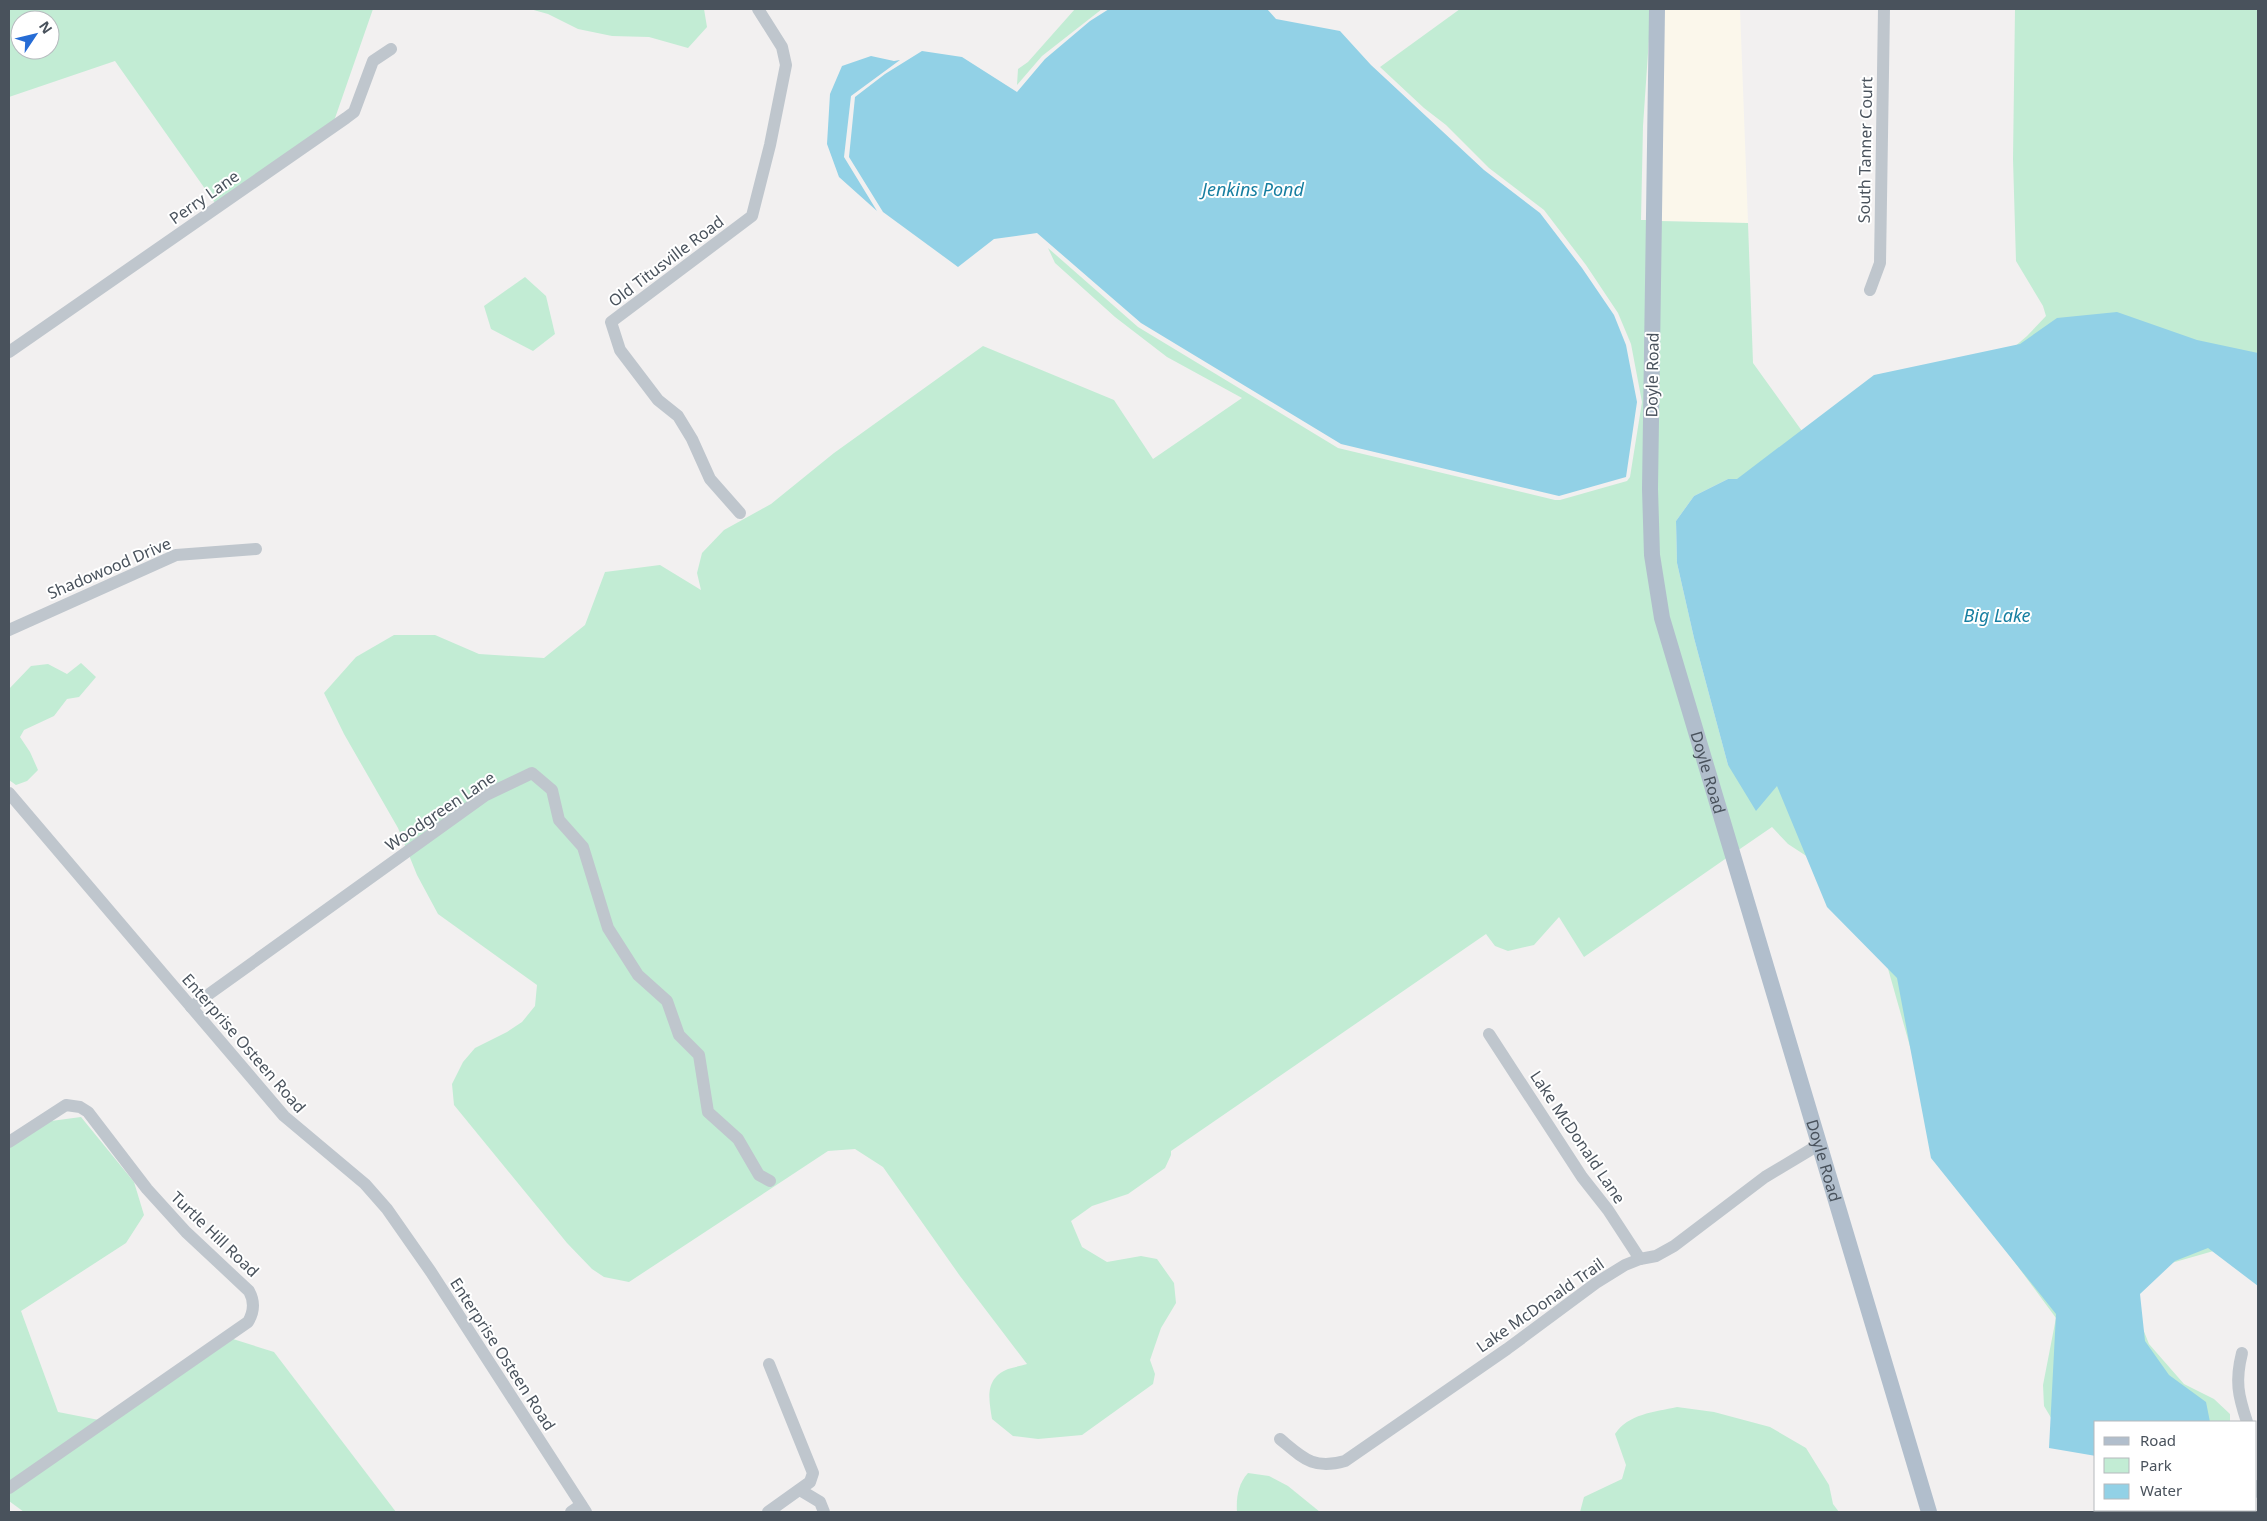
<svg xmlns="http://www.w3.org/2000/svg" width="2267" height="1521" viewBox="0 0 2267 1521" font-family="'Noto Sans',sans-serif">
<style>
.commercial{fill:#fbf7eb}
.green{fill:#c2ecd4;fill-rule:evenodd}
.water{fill:#92d1e6}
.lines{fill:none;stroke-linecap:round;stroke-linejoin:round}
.minor{stroke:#bfc6cd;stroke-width:12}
.major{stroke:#b1becc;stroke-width:16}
.labels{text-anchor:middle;stroke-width:4;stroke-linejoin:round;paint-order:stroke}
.street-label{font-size:16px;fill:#49525c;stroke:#fff}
.water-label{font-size:18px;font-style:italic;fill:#177fa1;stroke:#fff}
</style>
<rect width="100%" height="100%" fill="#f2f0f0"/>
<path class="commercial" d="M1662 9H1740L1748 223 1659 221Z"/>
<g class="green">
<path d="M9 9H373L334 121 215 203 115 61 9 97ZM20 20H50V50H20Z"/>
<path d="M530 9H704L707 27 688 48 649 37 612 36 578 29 548 14Z"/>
<path d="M1075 9H1102L1042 56 1017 85 1018 69 1028 62Z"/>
<path d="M1460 9H1651L1643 126 1641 220H1649L1646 556 1728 857 1584 957 1559 917 1534 945 1508 951 1495 946 1486 934 1171 1151V1155L1165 1168 1128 1194 1092 1206 1071 1221 1082 1247 1107 1262 1141 1256 1157 1259 1174 1283 1176 1303 1161 1328 1150 1360 1155 1374 1153 1384 1082 1435 1038 1439 1013 1436 992 1419C989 1399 984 1379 1008 1369 1014 1367 1021 1366 1027 1364L960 1276 883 1167 855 1149 828 1151 629 1282 604 1277 592 1269 567 1243 454 1105 452 1084 463 1062 475 1048 507 1032 522 1022 535 1006 537 985 438 914 417 875 398 828 344 734 324 693 356 657 394 635H435L479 654 544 658 585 625 605 572 660 565 701 590 697 573 702 553 724 530 771 504 834 453 983 346 1114 400 1153 459 1242 398 1167 357 1115 317 1055 263 1048 248 1138 327 1338 448 1555 500H1560L1627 481 1630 477 1642 402 1631 344 1618 313 1586 265 1544 210 1489 168 1446 125 1424 108 1380 67Z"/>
<path d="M2015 9H2258V412L2217 1250 2161 1266 2135 1296 2137 1314 2149 1344 2184 1384 2214 1399 2230 1414V1422H2096L2056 1426 2044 1406 2043 1385 2056 1318 2002 1245 1911 1050 1885 958 1814 861 1788 844 1772 827 1737 851 1667 617 1657 554 1659 221 1748 223 1753 363 1820 456 2006 354 2027 336 2046 316 2043 306 2016 261 2013 159ZM1728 479 1782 779 1769 794 1728 765 1694 638 1677 563 1676 521 1694 496Z"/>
<path d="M525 277 546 296 555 334 533 351 491 329 484 306Z"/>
<path d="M81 663 96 677 79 697 67 699 54 716 24 730 20 737 30 752 38 770 27 781 16 785 9 780V689L31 666 48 664 67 674Z"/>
<path d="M81 1117 134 1182 144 1215 126 1243 21 1311 58 1412 99 1420 9 1482V1148L51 1121Z"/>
<path d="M233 1339 274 1352 396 1512H24L9 1501V1494Z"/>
<path d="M1677 1407 1714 1412 1770 1427 1806 1448 1829 1485 1833 1504 1839 1512H1580L1584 1497 1622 1479 1626 1465 1615 1434C1628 1414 1654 1412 1677 1407Z"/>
<path d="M1248 1473 1269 1476 1288 1486 1320 1512H1237C1236 1498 1238 1484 1248 1473Z"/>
</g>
<g class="water">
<path d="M1109 9H1267L1276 19 1340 31 1371 65 1484 170 1540 213 1582 268 1614 315 1626 345 1637 402 1626 477 1559 496 1341 444 1141 323 1037 233 994 239 958 267 883 212 849 157 855 97 885 74 922 51 962 57 1017 92 1045 59 1090 21Z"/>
<path d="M871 56 894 61 900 60 851 96 844 157 877 211 839 177 827 144 830 94 842 66Z"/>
<path d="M2117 312 2197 340 2258 353V1286L2208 1248 2175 1261 2140 1294 2145 1341 2169 1375 2206 1402 2210 1422H2096V1456L2049 1448 2056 1314 1931 1158 1897 978 1827 907 1777 786 1756 811 1728 765 1694 638 1677 563 1676 521 1694 496 1728 479H1737L1874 375 2020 344 2057 318Z"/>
</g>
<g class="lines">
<g class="minor">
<path d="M1870 290 1880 263 1884 9"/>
<path d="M9 352 346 118 354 112 373 61 391 49"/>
<path d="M740 513 710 479 692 439 678 416 658 400 620 350 611 322 752 216 770 145 786 65 782 47 758 9"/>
<path d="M9 630 176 555 256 549"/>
<path d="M9 793 284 1116 365 1184 387 1209 431 1272 586 1512"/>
<path d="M191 1007 486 795 532 773 552 790 559 820 583 847 608 928 638 975 667 1001 679 1035 699 1055 708 1112 738 1139 759 1175 770 1181"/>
<path d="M1489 1034 1582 1177 1608 1210 1640 1259"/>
<path d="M9 1142 66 1105 80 1107 88 1112 147 1189 186 1232 249 1291C255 1302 254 1312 248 1322L9 1488"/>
<path d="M2242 1353C2235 1381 2238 1395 2247 1422"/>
<path d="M1280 1439C1303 1458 1313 1470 1345 1461L1507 1349 1596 1283 1625 1265 1640 1259 1656 1256 1674 1246 1765 1177 1820 1144"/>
<path d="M2256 1486 2258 1492"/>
<path d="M800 1490 820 1502 824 1512"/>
<path d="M571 1512 581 1505"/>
<path d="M768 1512 810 1482 813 1473 769 1364"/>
<path d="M2166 1512 2171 1510"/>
</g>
<path class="major" id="s1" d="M1657 9 1650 489 1652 555 1662 618 1929 1512"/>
</g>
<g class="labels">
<g class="street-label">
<text transform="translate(1865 150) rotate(-89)" y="6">South Tanner Court</text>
<text transform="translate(204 197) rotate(-35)" y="6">Perry Lane</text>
<text transform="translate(666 261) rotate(-37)" y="6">Old Titusville Road</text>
<text transform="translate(1652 375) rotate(-89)" y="6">Doyle Road</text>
<text transform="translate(109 568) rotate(-23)" y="6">Shadowood Drive</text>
<text dy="6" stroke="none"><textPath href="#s1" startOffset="771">Doyle Road</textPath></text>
<text transform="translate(440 811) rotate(-34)" y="6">Woodgreen Lane</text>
<text transform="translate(244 1043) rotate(49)" y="6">Enterprise Osteen Road</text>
<text transform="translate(1578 1137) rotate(56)" y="6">Lake McDonald Lane</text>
<text dy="6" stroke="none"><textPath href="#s1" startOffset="1176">Doyle Road</textPath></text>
<text transform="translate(215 1234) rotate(44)" y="6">Turtle Hill Road</text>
<text transform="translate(1540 1305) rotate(-35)" y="6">Lake McDonald Trail</text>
<text transform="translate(503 1354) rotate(57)" y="6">Enterprise Osteen Road</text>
</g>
<g class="water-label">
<text x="1253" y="196">Jenkins Pond</text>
<text x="1997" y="622">Big Lake</text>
</g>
</g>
<rect width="2267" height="1521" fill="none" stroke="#49525c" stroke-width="20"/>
<rect x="2094" y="1421" width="162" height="90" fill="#ffffff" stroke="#b6babe"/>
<rect x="2104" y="1437" width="25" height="8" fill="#b1becc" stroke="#b6babe"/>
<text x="2140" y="1446" font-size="15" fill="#49525c">Road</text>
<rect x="2104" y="1458" width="25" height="15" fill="#c2ecd4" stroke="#b6babe"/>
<text x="2140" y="1471" font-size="15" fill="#49525c">Park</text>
<rect x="2104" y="1484" width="25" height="15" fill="#92d1e6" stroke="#b6babe"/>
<text x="2140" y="1496" font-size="15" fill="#49525c">Water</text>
<g transform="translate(35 35) rotate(55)"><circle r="24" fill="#ffffff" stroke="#b6babe"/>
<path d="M0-4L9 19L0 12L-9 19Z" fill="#266cd5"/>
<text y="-8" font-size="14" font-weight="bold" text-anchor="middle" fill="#49525c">N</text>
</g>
</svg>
